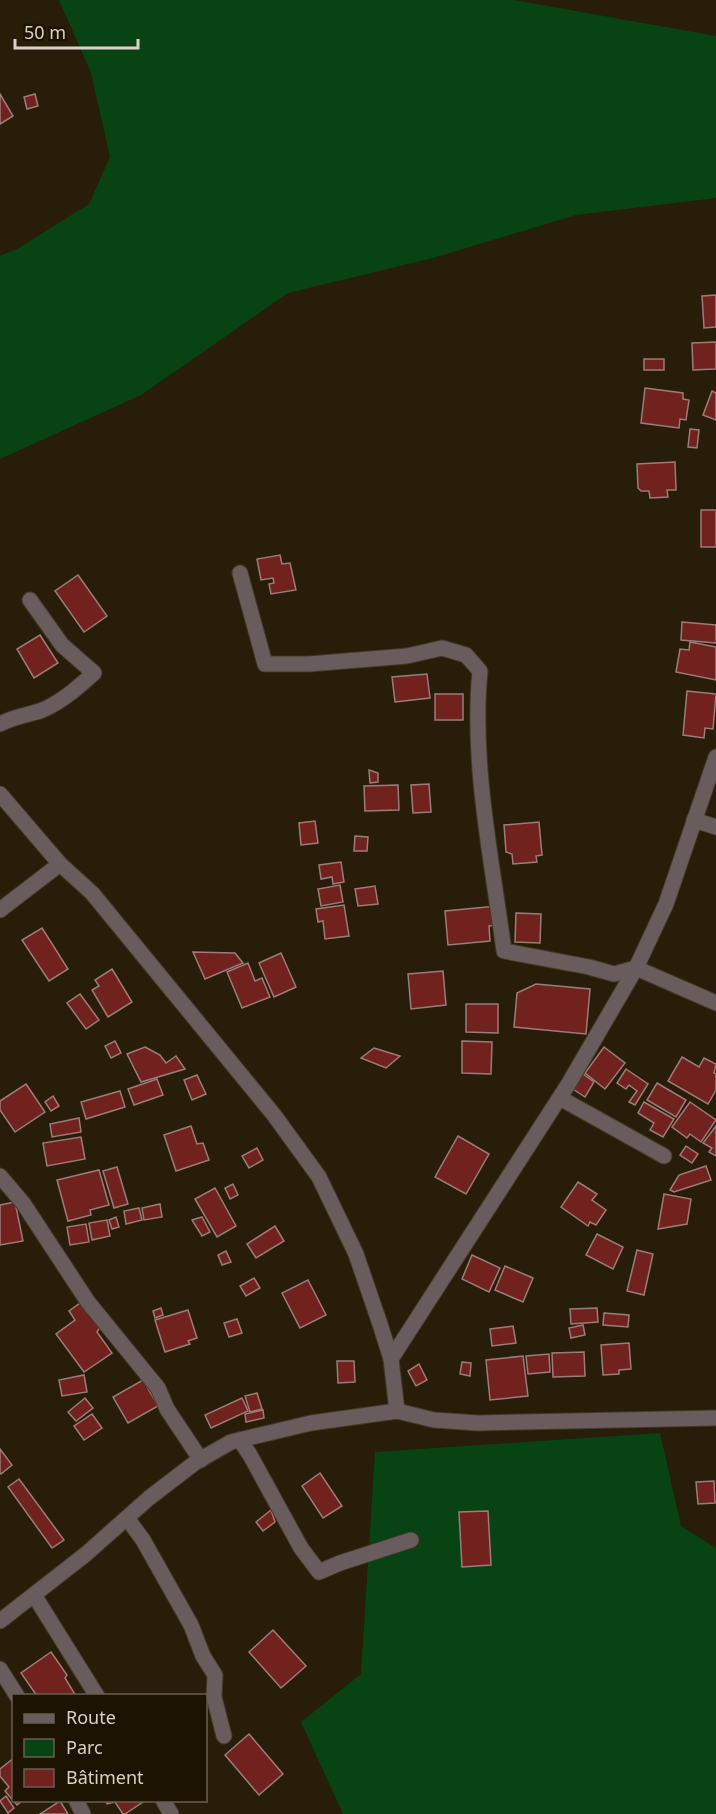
<svg xmlns="http://www.w3.org/2000/svg" width="716" height="1814" viewBox="0 0 716 1814" font-family="'Noto Sans',sans-serif">
<style>
.green{fill:#084413}
.building{fill:#72221e;stroke:#9a7d79;stroke-width:1.5}
.lines{fill:none;stroke-linecap:round;stroke-linejoin:round}
.minor-casing{stroke:#433a26;stroke-width:17}
.minor{stroke:#695c5c;stroke-width:15}
</style>
<rect width="100%" height="100%" fill="#271d08"/>
<g class="green">
<path d="M59 0H514L716 36V198L576 215 433 258 288 293 141 395 0 459V256L19 248 89 204 110 157 91 73Z"/>
<path d="M660 1433 681 1526 716 1548V1814H343L301 1722 361 1674 375 1452Z"/>
</g>
<g class="building">
<path d="M0 94 13 116 0 124Z"/>
<path d="M35 94 38 106 27 109 24 97Z"/>
<path d="M716 295V327L704 328 702 296Z"/>
<path d="M716 342V369L693 370 692 343Z"/>
<rect x="644" y="359" width="20" height="11"/>
<path d="M645 388 683 393V399L689 400 686 420 680 419 679 428 641 423Z"/>
<path d="M712 391 716 393V420L703 415Z"/>
<path d="M690 429 699 430 697 448 688 447Z"/>
<path d="M675 462 676 490H667L668 497 650 498 649 491H641L638 488 637 464Z"/>
<rect x="701" y="510" width="15" height="37"/>
<path d="M280 555 282 564 290 563 296 590 271 594 269 584 274 583 273 578 261 580 257 559Z"/>
<path d="M78 575 107 616 84 632 55 591Z"/>
<path d="M682 622 716 625V643L681 640Z"/>
<path d="M40 635 58 663 34 678 17 649Z"/>
<path d="M690 642 716 647V680L676 672 680 649 689 650Z"/>
<path d="M427 674 430 698 395 702 392 677Z"/>
<path d="M687 691 716 694 713 729 705 728 704 738 683 735Z"/>
<rect x="435" y="694" width="28" height="26"/>
<path d="M369 770 378 773V782L370 783Z"/>
<path d="M429 784 431 812 413 813 411 785Z"/>
<path d="M398 785 399 810 365 811 364 786Z"/>
<path d="M315 821 318 843 301 845 299 823Z"/>
<path d="M539 822 542 855 536 856 537 862 513 864 512 854 506 852 504 825Z"/>
<path d="M355 836 368 837 367 851H354Z"/>
<path d="M341 862 344 882 333 884 332 877 321 879 319 865Z"/>
<path d="M340 885 343 902 321 906 318 889Z"/>
<path d="M375 886 378 904 358 906 355 889Z"/>
<path d="M344 905 349 936 325 939 323 921 318 922 316 909Z"/>
<path d="M497 906 499 925 489 926 490 941 448 945 445 911Z"/>
<path d="M516 913 541 914 540 943 515 942Z"/>
<path d="M42 928 68 969 49 981 22 940Z"/>
<path d="M193 952 235 953 243 963 205 979Z"/>
<path d="M281 953 296 987 274 997 259 963Z"/>
<path d="M248 963 255 981 262 978 270 997 242 1008 227 972Z"/>
<path d="M112 969 132 1002 108 1017 92 990 99 986 95 980Z"/>
<path d="M443 971 446 1005 411 1009 408 974Z"/>
<path d="M536 984 590 989 586 1034 514 1027 517 993Z"/>
<path d="M80 994 99 1020 86 1029 67 1003Z"/>
<path d="M466 1004H498V1033L466 1032Z"/>
<path d="M115 1041 121 1053 111 1058 105 1046Z"/>
<path d="M462 1041 492 1042 491 1074 462 1073Z"/>
<path d="M145 1047 160 1055 166 1063 176 1056 185 1069 141 1082 127 1054Z"/>
<path d="M604 1047 625 1063 605 1089 585 1073Z"/>
<path d="M374 1048 400 1056 386 1068 361 1058Z"/>
<path d="M682 1057 699 1067 704 1058 716 1064 714 1073 716 1074V1090L708 1104 668 1081Z"/>
<path d="M626 1069 648 1084 635 1105 629 1102 637 1091 629 1085 626 1089 617 1083Z"/>
<path d="M583 1074 594 1082 585 1097 573 1089Z"/>
<path d="M197 1075 206 1094 192 1100 184 1080Z"/>
<path d="M157 1079 163 1095 134 1105 128 1089Z"/>
<path d="M657 1083 686 1100 676 1117 647 1100Z"/>
<path d="M26 1084 45 1112 15 1132 0 1110V1101Z"/>
<path d="M120 1091 125 1107 86 1119 81 1102Z"/>
<path d="M53 1096 59 1106 51 1111 45 1102Z"/>
<path d="M644 1102 674 1119 663 1137 650 1130 654 1123 638 1113Z"/>
<path d="M690 1102 716 1120 701 1142 690 1134 687 1138 672 1127Z"/>
<path d="M79 1118 81 1132 52 1137 50 1124Z"/>
<path d="M191 1126 197 1144 203 1143 209 1160 176 1171 164 1135Z"/>
<path d="M716 1126V1156L709 1152 712 1148 703 1143Z"/>
<path d="M458 1136 489 1154 466 1194 435 1177Z"/>
<path d="M81 1137 85 1159 47 1166 43 1143Z"/>
<path d="M686 1146 698 1154 692 1163 680 1155Z"/>
<path d="M257 1148 263 1160 249 1168 242 1156Z"/>
<path d="M706 1166 711 1180 674 1192 670 1190 679 1175Z"/>
<path d="M117 1167 128 1204 114 1208 103 1171Z"/>
<path d="M99 1170 109 1205 90 1210 91 1215 68 1221 57 1180Z"/>
<path d="M578 1182 597 1194 592 1200 606 1210 596 1225 590 1222 588 1226 561 1207Z"/>
<path d="M233 1184 238 1195 230 1199 225 1188Z"/>
<path d="M215 1188 236 1226 217 1237 195 1199Z"/>
<path d="M664 1194 691 1199 687 1224 658 1229Z"/>
<path d="M15 1202 23 1241 0 1245V1205Z"/>
<path d="M160 1204 162 1217 144 1220 142 1208Z"/>
<path d="M139 1208 142 1220 126 1224 124 1211Z"/>
<path d="M116 1217 119 1227 112 1229 109 1220Z"/>
<path d="M202 1217 210 1232 202 1236 192 1220Z"/>
<path d="M107 1220 110 1236 92 1240 89 1223Z"/>
<path d="M86 1224 89 1242 70 1245 67 1227Z"/>
<path d="M275 1226 284 1241 256 1258 247 1244Z"/>
<path d="M597 1234 623 1247 613 1269 586 1255Z"/>
<path d="M637 1250 653 1254 644 1295 627 1291Z"/>
<path d="M226 1251 231 1262 222 1265 218 1255Z"/>
<path d="M472 1255 500 1268 489 1292 462 1279Z"/>
<path d="M505 1266 533 1278 523 1302 495 1290Z"/>
<path d="M254 1278 260 1288 246 1296 240 1286Z"/>
<path d="M308 1280 326 1315 300 1328 282 1293Z"/>
<path d="M83 1301 101 1326 97 1332 112 1353 84 1372 56 1334 75 1320 69 1311Z"/>
<path d="M161 1308 163 1315 155 1318 153 1311Z"/>
<path d="M597 1308 598 1322 571 1324 570 1309Z"/>
<path d="M188 1310 197 1338 188 1341 190 1344 165 1352 155 1320Z"/>
<path d="M604 1313 629 1315 628 1327 603 1325Z"/>
<path d="M237 1319 242 1333 229 1337 224 1323Z"/>
<path d="M583 1325 585 1335 571 1338 569 1328Z"/>
<path d="M513 1326 516 1343 492 1346 490 1329Z"/>
<path d="M629 1343 631 1369 619 1370V1374L603 1375 601 1345Z"/>
<path d="M584 1352 585 1376 553 1377 552 1353Z"/>
<path d="M549 1354 550 1372 528 1374 526 1356Z"/>
<path d="M523 1356 528 1396 490 1400 486 1360Z"/>
<path d="M337 1361H354L355 1382 338 1383Z"/>
<path d="M462 1362 471 1363 470 1376 460 1374Z"/>
<path d="M419 1364 427 1380 416 1386 408 1371Z"/>
<path d="M84 1375 87 1392 62 1396 59 1380Z"/>
<path d="M143 1380 158 1406 128 1423 113 1397Z"/>
<path d="M257 1393 262 1409 250 1412 245 1396Z"/>
<path d="M85 1398 93 1408 76 1421 68 1412Z"/>
<path d="M242 1398 248 1411 211 1428 205 1415Z"/>
<path d="M263 1410 264 1418 246 1422 245 1414Z"/>
<path d="M92 1414 102 1428 84 1440 74 1426Z"/>
<path d="M0 1449 12 1465 1 1474 0 1473Z"/>
<path d="M320 1473 342 1506 323 1518 302 1486Z"/>
<path d="M19 1479 64 1540 52 1548 8 1487Z"/>
<path d="M714 1481 715 1503 698 1504 696 1482Z"/>
<path d="M271 1510 275 1522 263 1531 256 1522Z"/>
<path d="M488 1511 491 1565 462 1567 459 1512Z"/>
<path d="M273 1630 306 1666 281 1688 249 1652Z"/>
<path d="M51 1652 67 1675 65 1678 76 1696H37L21 1673Z"/>
<path d="M249 1734 283 1774 259 1795 225 1755Z"/>
<path d="M14 1758V1800H23L17 1805 5 1791 9 1787 0 1776V1769Z"/>
<path d="M6 1796 14 1808 8 1813 0 1801Z"/>
<path d="M105 1800H146L125 1814H123L115 1802 107 1804Z"/>
<path d="M60 1801 68 1814H40Z"/>
</g>
<g class="lines">
<defs>
<g id="minor">
<path d="M240 573 265 664H309L407 656 442 648 466 655 480 671C471 763 492 860 504 951L589 967 614 974 636 968 716 1003"/>
<path d="M0 724C13 717 27 715 40 711 61 703 78 687 94 673L62 645 30 600"/>
<path d="M0 794 60 864 92 893 274 1115 319 1177 356 1254 380 1324 391 1359 397 1411"/>
<path d="M694 820 716 827"/>
<path d="M0 910 60 864"/>
<path d="M560 1098 664 1156"/>
<path d="M0 1176 23 1203 88 1302 158 1388 167 1409 201 1460"/>
<path d="M391 1359 569 1083 636 968 666 904 716 757"/>
<path d="M240 1440 250 1455 301 1548 319 1572 340 1563 411 1540"/>
<path d="M127 1518 143 1540 191 1625 203 1656 215 1675 214 1697 224 1736"/>
<path d="M34 1595 97 1696"/>
<path d="M0 1621 86 1554 149 1498 196 1462 231 1442 311 1423 397 1411 434 1420 478 1423 716 1418"/>
<path d="M0 1669 17 1696"/>
<path d="M76 1800 83 1814"/>
<path d="M163 1800 171 1814"/>
</g>
</defs>
<use href="#minor" class="minor-casing"/>
<use href="#minor" class="minor"/>
</g>
<rect x="12" y="1694" width="195" height="108" fill="#1d1301" stroke="#685f50" stroke-width="1.5"/>
<rect x="24" y="1714" width="30" height="9" fill="#695c5c" stroke="#685f50" stroke-width="1.5"/>
<text x="66" y="1724" font-size="18" fill="#d9d2c6">Route</text>
<rect x="24" y="1739" width="30" height="18" fill="#084413" stroke="#685f50" stroke-width="1.5"/>
<text x="66" y="1754" font-size="18" fill="#d9d2c6">Parc</text>
<rect x="24" y="1769" width="30" height="18" fill="#72221e" stroke="#685f50" stroke-width="1.5"/>
<text x="66" y="1784" font-size="18" fill="#d9d2c6">Bâtiment</text>
<path d="M15 39v9h123v-9" fill="none" stroke="#d9d2c6" stroke-width="3"/>
<text x="24" y="39" font-size="18" fill="#d9d2c6" stroke="#1d1301" stroke-width="4.5" paint-order="stroke">50 m</text>
</svg>
